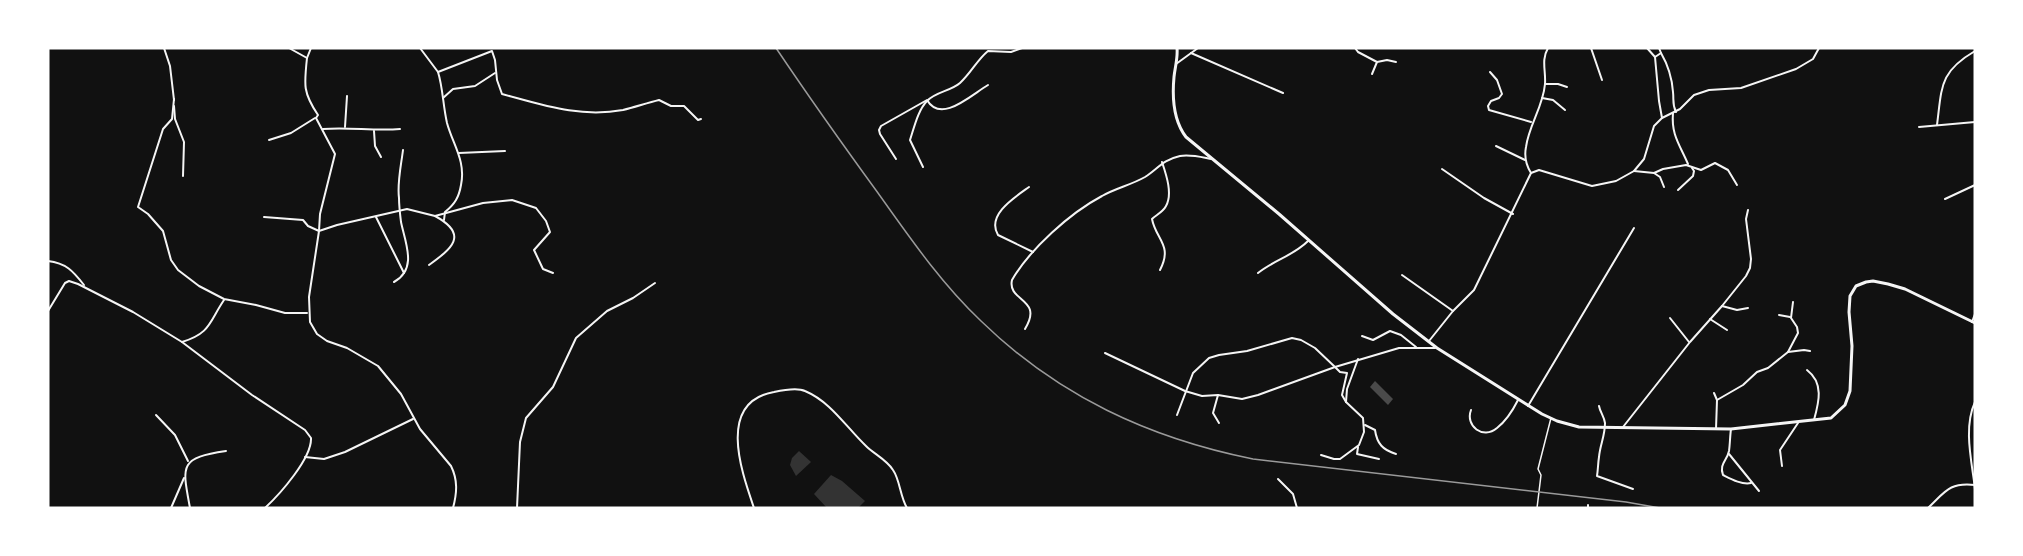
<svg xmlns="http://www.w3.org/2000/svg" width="2023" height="556" viewBox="0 0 2023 556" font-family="Figtree,sans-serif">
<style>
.water{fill:#333}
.building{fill:#4a4a4a}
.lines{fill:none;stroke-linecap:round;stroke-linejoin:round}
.pedestrian{stroke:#f5f5f5;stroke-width:1.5}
.minor{stroke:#f5f5f5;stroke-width:2}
.tertiary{stroke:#f5f5f5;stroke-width:3}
.rail{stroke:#9a9a9a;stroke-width:1.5}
</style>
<rect width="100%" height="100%" fill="#111"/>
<g class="water">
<path d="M799 451 811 462 796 476 790 465 792 458Z"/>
<path d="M831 475 842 481 865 501 858 508H827L814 494Z"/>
</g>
<path class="building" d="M1375 381 1393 399 1388 405 1370 387Z"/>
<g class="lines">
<path class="pedestrian" d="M1537 508 1541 475 1538 469 1551 418"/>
<g class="minor">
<path d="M164 48 170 66 174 100"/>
<path d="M289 48 307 58C304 85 303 93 318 115L316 118 335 154 320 214 319 231 309 297 310 322 317 334 327 341 347 348 378 366 401 394 420 429 451 466C458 480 457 493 453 508"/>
<path d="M420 48 438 72"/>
<path d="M1355 48 1358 52 1377 62 1372 74"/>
<path d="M1591 48 1602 80"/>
<path d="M1647 48 1655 57"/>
<path d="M1659 48 1661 53 1655 57 1659 101 1662 118"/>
<path d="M1191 53 1283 93"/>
<path d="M1661 53C1668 65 1672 78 1673 92 1674 100 1672 104 1676 112"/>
<path d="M307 58 311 48"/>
<path d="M1377 62 1387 60 1396 62"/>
<path d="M1176 64 1198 48"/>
<path d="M1490 72 1497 80 1502 94 1499 98 1491 101 1488 106 1489 110 1531 122"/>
<path d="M1545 84H1558L1567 87"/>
<path d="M443 98 453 89 475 86 495 73"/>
<path d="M1542 98 1553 100 1565 110"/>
<path d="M174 99 172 119 163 129 138 207 148 214 163 231 171 260 178 270 199 286 224 299 256 305 285 313H307"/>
<path d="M174 106 175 119 184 142 183 176"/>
<path d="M1673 113C1671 135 1680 145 1688 164"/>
<path d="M1937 125C1942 87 1939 72 1975 51"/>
<path d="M345 127 347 96"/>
<path d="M1919 127 1975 122"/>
<path d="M323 129C349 127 374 131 400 129"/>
<path d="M374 131 375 146 381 157"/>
<path d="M269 140 291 133 315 118"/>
<path d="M1496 146 1525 160"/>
<path d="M459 153 505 151"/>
<path d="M896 159 880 134 879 130 881 126 927 100C941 124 971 95 988 85"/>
<path d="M923 167 910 140C914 128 918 110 927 101 935 92 951 91 960 83 971 73 977 60 988 51L1011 52 1022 48"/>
<path d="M1442 169 1484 198 1513 214"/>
<path d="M1634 171 1654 173 1663 169 1686 165 1701 170 1715 163 1728 170 1737 185"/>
<path d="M1531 173 1539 170 1592 186 1616 181 1634 171 1644 159 1654 126 1662 118 1680 109 1694 95 1709 90 1741 88 1796 69 1813 59 1819 48"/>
<path d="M1654 173 1660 177 1664 187"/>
<path d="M1029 187C1015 197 986 215 998 235L1033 252"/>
<path d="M1678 190 1693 176 1694 171 1692 168"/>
<path d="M1945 199 1975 185"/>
<path d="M264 217 303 220 308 226 319 231 337 225 407 209 435 216 483 203 512 200 536 208 546 221 550 232 534 250 543 269 553 273"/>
<path d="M376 217 404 273"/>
<path d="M444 220 445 212C455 204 459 197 461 185 466 161 453 145 447 123 443 106 443 88 438 72L492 51 495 60 497 80 502 94C543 105 580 118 623 110 635 107 647 103 659 100L671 106H684L698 120 701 119"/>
<path d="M48 261C66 263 73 271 84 285"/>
<path d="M429 265C451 249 470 235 435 216"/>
<path d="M1160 270C1173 245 1156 240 1152 219 1156 215 1163 212 1166 206 1173 194 1166 174 1162 162"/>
<path d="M1258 273C1274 260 1293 256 1308 241"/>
<path d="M1402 275 1453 311"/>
<path d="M394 282C418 269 405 242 401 222 400 214 399 205 399 198 397 183 401 166 403 150"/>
<path d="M1722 306 1737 310 1748 308"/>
<path d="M48 311 65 283 69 281 78 284 133 312 182 342 252 395 305 430 311 438C312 458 280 494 265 508"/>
<path d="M1779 315 1790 317"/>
<path d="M1670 318 1689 342"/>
<path d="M1710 319 1727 330"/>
<path d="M1972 322 1975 314"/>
<path d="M1025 329C1044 298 1007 302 1012 280 1030 249 1070 213 1102 196 1116 188 1131 185 1145 177 1158 169 1162 160 1180 156 1190 154 1201 157 1212 159"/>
<path d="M1362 336 1373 340 1390 331 1401 335 1416 347"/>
<path d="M1429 341 1453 311 1474 290 1531 173C1526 165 1524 157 1526 147 1529 125 1543 107 1545 84 1546 71 1541 60 1548 48"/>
<path d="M182 342C211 333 209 322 224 300"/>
<path d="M1788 352 1804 350 1810 351"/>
<path d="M1105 353 1185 391 1202 396 1218 395 1242 399 1258 395 1335 367 1340 372 1347 373 1342 395 1346 402 1363 418 1364 432 1359 445 1340 459H1334L1321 455"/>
<path d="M1807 370C1824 383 1819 402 1814 420"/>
<path d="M1714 393 1717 400 1716 429"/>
<path d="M1218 395 1213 413 1219 423"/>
<path d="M1717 400 1743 385 1757 372 1768 368 1788 352 1798 333 1797 327 1791 318 1793 302"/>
<path d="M1346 402 1347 389 1358 359"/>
<path d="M1975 402C1963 428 1972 462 1975 489"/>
<path d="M1528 406 1634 228"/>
<path d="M1599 406C1600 412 1604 416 1605 423 1605 436 1600 445 1599 457 1598 463 1598 470 1597 476L1633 489"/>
<path d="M1471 410C1465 426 1483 440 1497 428 1506 421 1513 410 1518 400"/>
<path d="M156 415 175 435 188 461"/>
<path d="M1177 415 1193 373 1209 358 1219 355 1247 351 1292 338 1301 340 1315 348 1335 367 1399 348H1435"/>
<path d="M1365 425 1375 430C1377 444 1383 450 1396 454"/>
<path d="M1623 427 1690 342 1722 306 1746 276 1750 268 1751 259 1746 219 1748 210"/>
<path d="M1731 429C1730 436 1730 444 1729 451 1727 461 1719 464 1723 475 1731 479 1742 485 1751 483"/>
<path d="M1358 447 1357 454 1379 459"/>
<path d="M1729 454 1759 491"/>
<path d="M305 457 324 459 345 452 413 419"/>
<path d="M1782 466 1780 450 1798 423"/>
<path d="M1278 479 1293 494 1297 508"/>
<path d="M1588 505V508"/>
<path d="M171 508 184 478"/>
<path d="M190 508C182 465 179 458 226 451"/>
<path d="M517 508 520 442 526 418 553 387 576 338 607 311 633 298 655 283"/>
<path d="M754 508C742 473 716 402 774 392 783 390 797 387 805 391 831 402 846 427 866 446 874 454 887 460 893 470 900 480 900 496 907 508"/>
<path d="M1928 508C1945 492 1949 482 1975 485"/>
</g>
<path class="tertiary" d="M1177 48C1178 58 1175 67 1174 77 1172 98 1173 120 1186 137L1279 214 1393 314 1437 348 1542 414 1557 421 1579 427 1731 429 1831 418 1845 405 1850 391 1852 346 1849 312 1850 296 1856 286 1866 282 1873 281 1888 284 1905 289 1975 323"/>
<path class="rail" d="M776 48C809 97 843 145 878 193 910 238 941 283 981 321 1058 396 1149 438 1253 459L1626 502 1660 508"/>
</g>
<rect width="2023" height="556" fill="none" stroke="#ffffff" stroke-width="99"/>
</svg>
